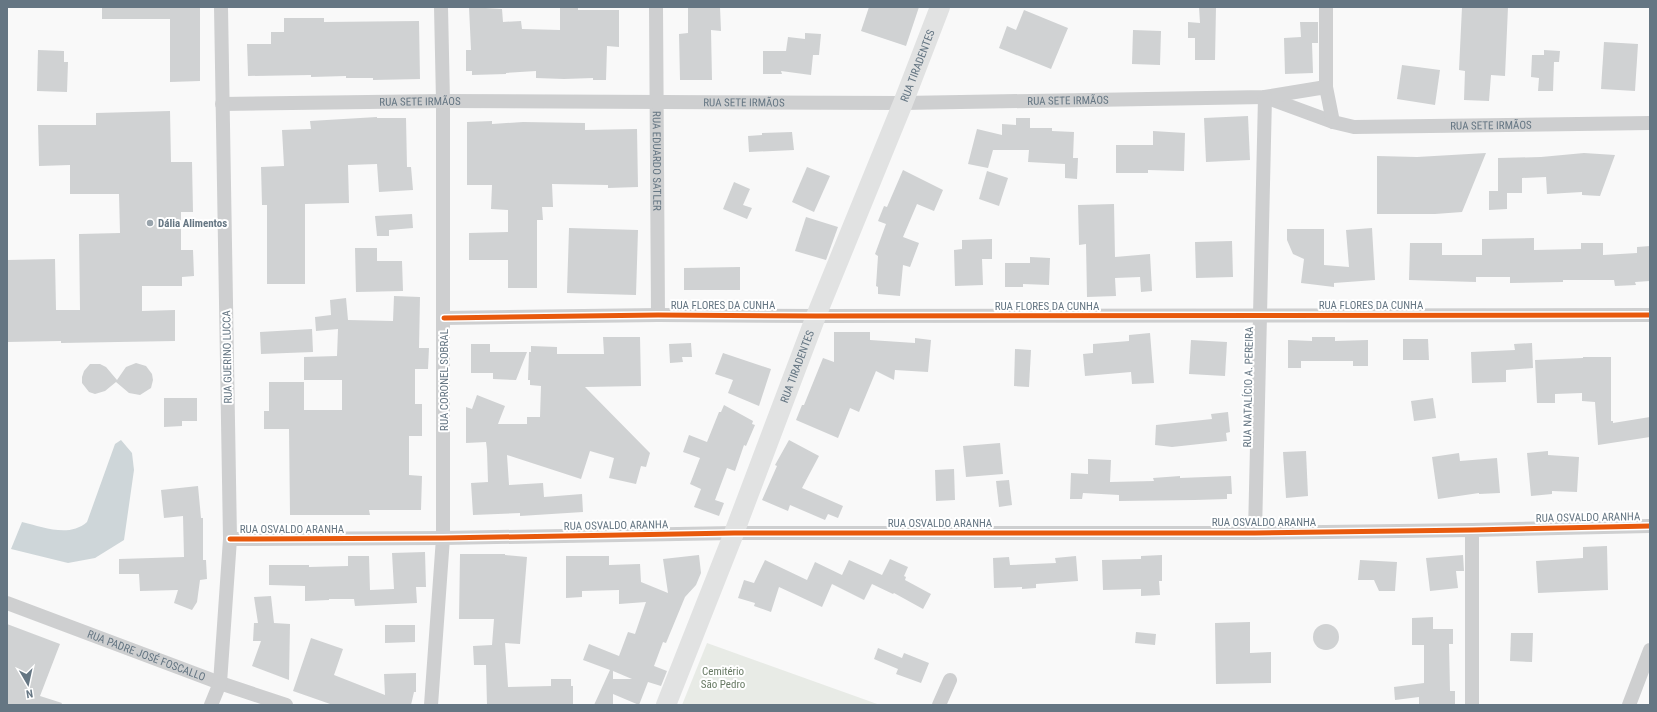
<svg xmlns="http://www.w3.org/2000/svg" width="1657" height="712" viewBox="0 0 1657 712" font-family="'Roboto Condensed',sans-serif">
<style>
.green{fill:#e8ebe6}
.water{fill:#ced6d9}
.building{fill:#d0d2d3;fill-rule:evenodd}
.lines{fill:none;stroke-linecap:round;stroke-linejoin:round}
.street{stroke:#cecfd0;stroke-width:14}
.secondary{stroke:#e1e2e2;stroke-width:20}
.cycleway-casing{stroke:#fff;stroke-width:8}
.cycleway{stroke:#e8590c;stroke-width:5}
.poi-dot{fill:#99a4ac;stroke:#fff;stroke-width:1.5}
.labels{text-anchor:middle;stroke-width:4;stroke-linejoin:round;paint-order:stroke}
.street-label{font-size:11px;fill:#657683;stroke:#fff}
.poi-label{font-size:11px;font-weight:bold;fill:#657683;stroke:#fff;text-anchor:start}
.park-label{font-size:11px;fill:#687a64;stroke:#fff}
</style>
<rect width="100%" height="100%" fill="#f9f9f9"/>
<path class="green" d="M707 643 880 705H682Z"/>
<path class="water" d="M121 440 132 453 134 470 124 540 95 558 68 563 11 549 22 522C43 527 69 538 87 522L115 444Z"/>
<g class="building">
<path d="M102 7H200V81L170 82V19H102Z"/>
<path d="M469 7 502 9 503 22 521 21 522 29 560 30V7H578V10H619V47L607 46 606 80H593V78L564 79 536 78V71L506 73V74L472 75V71H466V50H471Z"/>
<path d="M688 7H720L721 31 711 30 712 80H680L679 34 688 33Z"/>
<path d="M869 7H919L906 46 861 31Z"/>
<path d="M1199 7H1216L1215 60H1195V38H1188V22L1200 23Z"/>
<path d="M1462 7H1508L1505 76 1491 75 1489 101 1464 100 1465 71 1459 70Z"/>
<path d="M1024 10 1068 28 1051 69 999 48 1007 26 1016 30Z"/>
<path d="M284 18H324V22L419 21 420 79 373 80V78H346V76L311 77V75L248 76 247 44H271V32H284Z"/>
<path d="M1300 22H1318V43H1312L1313 73 1285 74 1284 38 1301 37Z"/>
<path d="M1133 30 1161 31 1160 65 1132 64Z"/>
<path d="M805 33 821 34 819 55H813L811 75 781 71 782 74H763V51H786L788 37 805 39Z"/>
<path d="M1604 42 1638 44 1635 91 1601 89Z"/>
<path d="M38 50 64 51V62H68L67 92 37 91Z"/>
<path d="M1544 50 1560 51 1559 62H1554L1553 91H1538L1539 78 1531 77 1532 55H1544Z"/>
<path d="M1402 65 1440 70 1435 105 1397 99Z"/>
<path d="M170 111 171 162H192L193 212H181V250H193L194 276 182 277V286H142V311L175 310V341L61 343V341L7 342V260L55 259 56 310H80L79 234 120 233 119 194H70V165L39 166 38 125H96V113Z"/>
<path d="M1248 116 1250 160 1206 162 1204 118Z"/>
<path d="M377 117V118H406L407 167H411L413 190 379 192 377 164 348 165 349 203 305 204V284H267V205H262L261 167 284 166 282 130 311 129 310 121Z"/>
<path d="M1016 118H1030V128H1052V131L1074 132 1073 158H1078L1077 179 1065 178V164L1028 162 1029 150H993L988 168 968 164 977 129 1002 135V124L1016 125Z"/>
<path d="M492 121V124L523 122 585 123V130L637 129 638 187 608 188V185L552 184 553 207H542L543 220H537V288H508V260H469V233L508 232V210L491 209 492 185H467V122Z"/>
<path d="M1153 131 1185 133 1184 171 1148 170V173H1116V145H1153Z"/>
<path d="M792 132 794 150 749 152 748 136 762 135V133Z"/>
<path d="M1486 153 1462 212 1435 214H1377V156L1417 157Z"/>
<path d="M1584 153 1615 155 1600 196 1582 195V192L1547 194 1546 177 1522 178V193H1507V209L1489 210V191H1498V158L1541 157Z"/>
<path d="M807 167 830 176 814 212 792 202Z"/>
<path d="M903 170 943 190 934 211 917 204 903 237 919 243 910 267 903 265 900 296 878 294V287L876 286 878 256 875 254 886 224 878 221 884 206 887 207Z"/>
<path d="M987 171 1008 178 999 206 979 199Z"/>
<path d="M734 182 750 189 743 205 752 208 747 219 723 209Z"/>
<path d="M1114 204 1115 257 1150 254 1152 291 1141 292 1140 277 1115 278 1116 296 1087 297 1086 244 1079 245 1078 205Z"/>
<path d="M412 214 413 228 389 230V236H377L375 216Z"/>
<path d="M806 217 838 227 826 260 795 251Z"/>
<path d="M569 228 638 230 636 295 567 293Z"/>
<path d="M1372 228 1375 280 1334 283V287L1301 283 1304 259 1293 254 1287 240V229H1324V265L1349 267 1346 230Z"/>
<path d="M1534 238V250L1581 249V243H1603V255L1637 253V247L1650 246V281L1635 282 1636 285 1615 286 1614 280H1563V282L1510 283V277H1476V282L1409 280 1410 243H1442V255H1482V239Z"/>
<path d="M992 239V259H982L983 285 955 286 954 250 962 249V240Z"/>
<path d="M1232 241 1233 277 1196 278 1195 242Z"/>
<path d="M355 248H377V261H402L403 291 356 292Z"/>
<path d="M1030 257 1050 258 1049 285 1023 284V287H1005V263H1030Z"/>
<path d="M740 267V290H684V268Z"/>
<path d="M394 296 420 297 419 348H429L428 369H415V404H422V436H409V475L422 476 421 510H369L370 515H290L289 429H264V411H269V382H304V410H342V380H304V357L337 356 338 329 316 331 315 317 331 315 330 300 346 298 348 320 393 321Z"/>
<path d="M312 329 313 352 261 354 260 332Z"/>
<path d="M834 332H870V340L915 343V338L931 340 928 372 895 370 894 380 876 371 859 412 850 408 838 438 796 420 802 405H804L823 358 834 362Z"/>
<path d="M1150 333 1154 383 1132 384 1131 372 1085 376 1083 354 1093 353V344L1129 341V335Z"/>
<path d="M603 337H640L641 386 585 387 650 453 646 467 641 466 636 484 609 478 614 458 590 451 581 479 507 455 509 485 543 483 544 497 582 494 583 512 520 516V513L473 515 471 483 488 482 487 450 486 442 466 443V407L472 409 477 395 505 406 498 424H527V417H540L541 386 530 385V380H528L529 352H531V346L557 347V354H604Z"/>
<path d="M1312 337H1335V341L1368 340V366H1353V361H1301V368H1288V340L1312 341Z"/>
<path d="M1403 339H1428L1429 360H1403Z"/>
<path d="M1191 340 1227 342 1225 376 1189 374Z"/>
<path d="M691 343 692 357H682L683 362 670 363 669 344Z"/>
<path d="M1532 343 1533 368 1506 370V382L1472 383 1471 352 1515 350 1514 344Z"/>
<path d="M471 344H490V352H527L516 380 493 379V373H471Z"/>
<path d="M1015 349 1031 350 1029 387 1014 386Z"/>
<path d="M723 353 771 369 759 406 728 393 733 380 715 374Z"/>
<path d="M1583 357H1611V421H1613V423L1650 417V437L1598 445 1595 402 1582 401V393L1555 394V403H1537L1535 360 1583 358Z"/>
<path d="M136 363 146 366 152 374 153 380 151 388 140 395 129 393 116 382 105 391 95 394 89 392 82 383V377L84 371 90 364H100L106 367 117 380 126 367Z"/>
<path d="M164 398H197V421H182V426L164 427Z"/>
<path d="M1433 398 1436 418 1414 421 1411 401Z"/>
<path d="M724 405 753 421 752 424 755 425 746 446 744 445 735 471 727 468 715 500 724 503 719 516 694 507 701 489 690 484 700 458 683 452 689 435 707 442 719 412H721Z"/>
<path d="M1228 412 1230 432 1226 433 1227 441 1172 447 1155 445 1156 425 1212 419 1211 414Z"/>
<path d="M789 440 819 456 802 488 843 506 838 518 828 514 825 520 790 505 788 511 762 500 777 466 775 465Z"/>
<path d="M1000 443 1003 474 966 477 963 446Z"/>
<path d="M1306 451 1308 496 1286 498 1283 452Z"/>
<path d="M1548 451V455L1579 457 1577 492 1552 491V494L1531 496 1527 453Z"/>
<path d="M1459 453 1460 461 1497 458 1500 493 1479 494V493L1438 499 1432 457Z"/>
<path d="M1088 459 1111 460 1110 482 1154 481 1153 478 1180 476V478L1231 476 1232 494H1227V499L1195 500 1119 501V495L1083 493 1082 499H1070L1071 473 1088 474Z"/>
<path d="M954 469 955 500 936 501 935 470Z"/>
<path d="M1009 480 1012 505 999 507 996 481Z"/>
<path d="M198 486 201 518H203V560H206L207 579 200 580 197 602 192 610 174 603 178 590 140 591 139 574H119V559L184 557 183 516 164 518 161 490Z"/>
<path d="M1607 546 1608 590 1538 593 1536 561 1583 558V547Z"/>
<path d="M425 552 426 587H416L417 603 355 606 354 599H329V600L305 601V586L269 585V565H309V567L348 566V556H369L370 590 394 589 392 553Z"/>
<path d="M460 554H505V555L527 557 520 644 505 643 508 687 551 686V679H571V686H573V705H487L486 665H474L473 646 492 645 494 619H459Z"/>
<path d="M699 555 701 573 696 585 685 597 666 643 663 642 654 666 667 671 661 686 648 682 639 705 613 694V705H594L610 670 583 660 589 644 619 656 628 632 635 634 646 602 619 604V590L582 591V597L566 598V556H609V565L640 564 641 582 668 593 663 559ZM613 671 632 679H613Z"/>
<path d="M1162 555V581H1159L1160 595 1141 596V589L1103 590 1102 560 1141 559V556Z"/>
<path d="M1463 555 1464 571H1456L1458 588 1430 591 1426 558Z"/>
<path d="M1076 556 1078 581 1036 584V588L1022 589V587L994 588 993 558 1009 557 1010 565 1056 563 1055 558Z"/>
<path d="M890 559 908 567 904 576 906 577 905 580 931 594 923 609 894 593 893 594 872 584 864 600 832 584 822 607 779 587 771 612 754 606 755 603 738 598 744 580 754 583 765 560 807 580 815 562 842 575 849 560 882 575Z"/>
<path d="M1360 560 1397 562 1395 591H1379L1374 580H1358Z"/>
<path d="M271 596 274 623 290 624 289 680 252 666 261 641H253L254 623H258L254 597Z"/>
<path d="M1433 617V629H1453V644H1449L1450 691H1455V705H1419V697L1395 700 1394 687 1424 683V645H1412V618Z"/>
<path d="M1250 622V653L1271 652V683L1216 684 1215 623Z"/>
<path d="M7 624 60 644 40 696 62 703 61 705H7Z"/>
<circle cx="1326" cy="637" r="13"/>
<path d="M385 625H415V642L385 643Z"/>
<path d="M1136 632 1156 634 1155 645 1135 643Z"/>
<path d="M1511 633H1533L1532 662 1510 661Z"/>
<path d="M311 638 343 649 334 675 385 695 384 674 416 673V692H414L411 705H333L293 691Z"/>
<path d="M878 648 902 658 904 653 929 663 921 683 896 674 898 669 874 659Z"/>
</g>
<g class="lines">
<g class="street">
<path id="s1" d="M656 7 658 315"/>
<path d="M1326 7V87"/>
<path id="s2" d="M1265 97 1333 122 1354 127 1650 123"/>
<path id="s3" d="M222 104 443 101 903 103 1265 97 1326 87 1333 122"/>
<path d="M444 318 658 315 816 316 1650 315"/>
<path d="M1255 533 1265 97"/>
<path d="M230 539 443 538 734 533H1255L1472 530 1650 526"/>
<path id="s4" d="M7 603 220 683 286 705"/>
<path d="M211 705 220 683 230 539 221 7"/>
<path d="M431 705 443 538V101L441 7"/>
<path d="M939 705 950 680"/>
<path d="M1472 705V530"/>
<path d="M1629 705 1650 650"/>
</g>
<path class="secondary" id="s5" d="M666 705 734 533 816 316 903 103 940 7"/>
<defs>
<g id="cycleway">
<path d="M444 318 658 315 816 316 1650 315"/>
<path d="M230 539 443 538 734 533H1255L1472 530 1650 526"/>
</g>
</defs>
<use href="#cycleway" class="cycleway-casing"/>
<use href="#cycleway" class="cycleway"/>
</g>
<circle class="poi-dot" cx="150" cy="223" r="4"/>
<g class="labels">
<g class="street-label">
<text dy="4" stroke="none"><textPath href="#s5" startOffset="687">RUA TIRADENTES</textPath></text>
<text dy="4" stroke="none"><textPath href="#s3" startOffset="846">RUA SETE IRMÃOS</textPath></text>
<text dy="4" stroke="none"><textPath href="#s3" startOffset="198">RUA SETE IRMÃOS</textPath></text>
<text dy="4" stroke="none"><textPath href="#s3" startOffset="522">RUA SETE IRMÃOS</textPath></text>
<text dy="4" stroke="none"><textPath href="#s2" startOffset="231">RUA SETE IRMÃOS</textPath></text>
<text dy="4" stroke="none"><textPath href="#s1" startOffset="154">RUA EDUARDO SATLER</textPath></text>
<text x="723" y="309">RUA FLORES DA CUNHA</text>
<text x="1371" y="309">RUA FLORES DA CUNHA</text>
<text x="1047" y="310">RUA FLORES DA CUNHA</text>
<text transform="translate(227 357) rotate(-91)" y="4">RUA GUERINO LUCCA</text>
<text dy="4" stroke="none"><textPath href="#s5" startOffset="363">RUA TIRADENTES</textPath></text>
<text transform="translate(444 380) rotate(-90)" y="4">RUA CORONEL SOBRAL</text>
<text transform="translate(1248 387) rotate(-89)" y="4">RUA NATALÍCIO A. PEREIRA</text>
<text transform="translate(1588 517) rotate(-1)" y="4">RUA OSVALDO ARANHA</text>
<text x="1264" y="526">RUA OSVALDO ARANHA</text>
<text x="940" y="527">RUA OSVALDO ARANHA</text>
<text transform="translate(616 525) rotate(-1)" y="4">RUA OSVALDO ARANHA</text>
<text x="292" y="533">RUA OSVALDO ARANHA</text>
<text dy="4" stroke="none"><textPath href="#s4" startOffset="149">RUA PADRE JOSÉ FOSCALLO</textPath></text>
</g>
<g class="poi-label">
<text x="158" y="227">Dália Alimentos</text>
</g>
<g class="park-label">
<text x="723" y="675">Cemitério<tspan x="723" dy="13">São Pedro</tspan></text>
</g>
</g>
<rect width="1657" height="712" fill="none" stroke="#657683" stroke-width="16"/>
<g transform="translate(28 684) rotate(171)" stroke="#ffffff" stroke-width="3" paint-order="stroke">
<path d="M0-3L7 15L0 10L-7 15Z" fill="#657683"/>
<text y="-6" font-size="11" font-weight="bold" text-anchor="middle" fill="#657683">N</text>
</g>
</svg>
